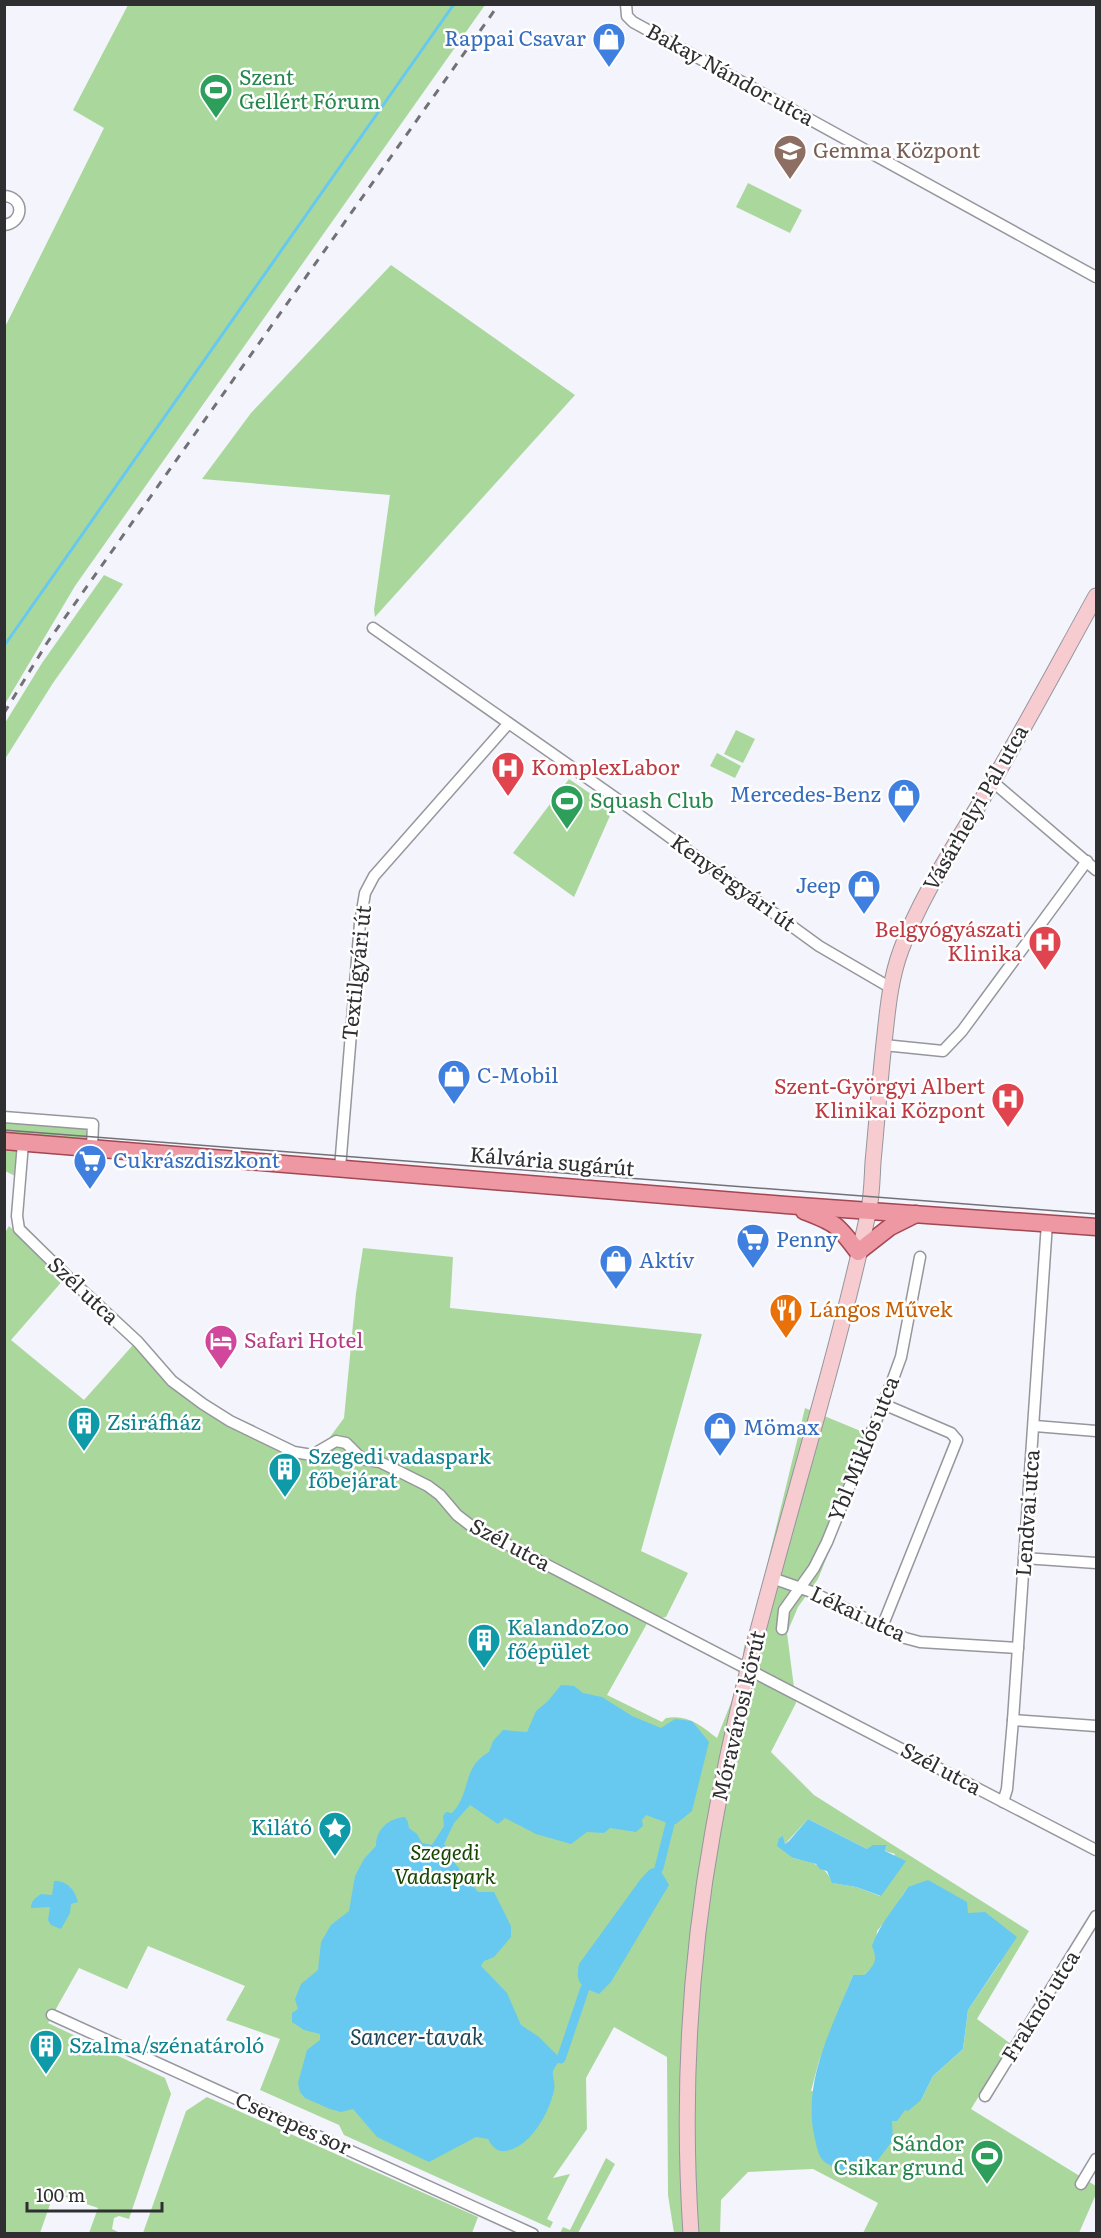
<svg xmlns="http://www.w3.org/2000/svg" width="1101" height="2238" viewBox="0 0 1101 2238" font-family="Literata,serif">
<style>
.green{fill:#aad89c;fill-rule:evenodd}
.water{fill:#67c8f0}
.lines{fill:none;stroke-linecap:round;stroke-linejoin:round}
.stream{stroke:#67c8f0;stroke-width:3}
.canal{stroke:#67c8f0;stroke-width:9}
.minor-casing{stroke:#96969d;stroke-width:13}
.secondary-casing{stroke:#96969d;stroke-width:17}
.primary-casing{stroke:#a34752;stroke-width:19}
.minor{stroke:#fff;stroke-width:10}
.secondary{stroke:#f6ccd0;stroke-width:15}
.primary{stroke:#ed98a2;stroke-width:16}
.tram{stroke:#717176;stroke-width:1.5}
.rail{stroke:#717176;stroke-width:3;stroke-dasharray:8 8;stroke-linecap:butt}
.labels{text-anchor:middle;stroke-width:5;stroke-linejoin:round;paint-order:stroke}
.shop-label{font-size:21px;fill:#366cbe;stroke:#fff;text-anchor:start}
.street-label{font-size:21px;fill:#2f2f32;stroke:#fff}
.leisure-label{font-size:21px;fill:#27864d;stroke:#fff;text-anchor:start}
.education-label{font-size:21px;fill:#785e54;stroke:#fff;text-anchor:start}
.health-label{font-size:21px;fill:#be3a42;stroke:#fff;text-anchor:end}
.food-label{font-size:21px;fill:#c56008;stroke:#fff;text-anchor:start}
.hotel-label{font-size:21px;fill:#b23c85;stroke:#fff;text-anchor:start}
.culture-label{font-size:21px;fill:#0d838f;stroke:#fff;text-anchor:start}
.park-label{font-size:21px;font-style:italic;fill:#154600;stroke:#fff}
.water-label{font-size:22px;font-style:italic;fill:#1d4758;stroke:#fff}
</style>
<rect width="100%" height="100%" fill="#f4f4fc"/>
<g class="green">
<path d="M128 5H485L75 586 5 704V327L104 128 73 110Z"/>
<path d="M748 183 802 210 790 233 736 207Z"/>
<path d="M391 265 575 395 375 617 374 610 390 495 202 479 251 413Z"/>
<path d="M104 575 123 584 53 683 5 759V723L42 663Z"/>
<path d="M736 730 755 739 743 763 724 754Z"/>
<path d="M717 753 741 766 735 778 710 766Z"/>
<path d="M569 779 613 809 574 897 513 853Z"/>
<path d="M5 1120 87 1126 86 1140 19 1135 17 1177 5 1171Z"/>
<path d="M9 1226 65 1278 11 1340 84 1400 133 1345 170 1383 229 1425 311 1463 344 1418 356 1293 363 1248 453 1257 450 1308 702 1334 641 1551 688 1573 666 1617 649 1620 607 1695 662 1722 666 1718C688 1714 700 1725 717 1738L740 1680 744 1647 757 1606 805 1408 875 1437 818 1579 798 1607 787 1633 796 1703 771 1752 814 1795 1029 1931 977 2019 1011 2044 971 2109 1096 2186V2194L1079 2233H863L878 2203 813 2169 748 2172 721 2200 720 2233H674L668 2195 667 2057 614 2027 586 2078 587 2129 553 2178 570 2174 547 2219 553 2222 550 2228 344 2135 339 2125 260 2090 280 2039 226 2020 245 1986 148 1946 127 1989 79 1968 48 2023 165 2078 171 2094 129 2219 119 2216 114 2218 112 2229 120 2233H89L98 2208 54 2193 40 2233H5L4 1234ZM808 1819 867 1849 887 1846 885 1851 895 1854 880 1896 856 1887 833 1883C823 1863 813 1863 793 1858L779 1838 783 1837 785 1844ZM908 1887 968 1913 1000 1963 968 2010 963 2049 933 2076 921 2100 811 2091 819 2061 853 1975H864L875 1965 877 1931 887 1919Z"/>
<path d="M207 2097 478 2217 472 2233H143L186 2111Z"/>
<path d="M606 2158 615 2164 578 2233H560L563 2227 570 2230Z"/>
</g>
<g class="water">
<path d="M561 1685 574 1686 583 1693 602 1697 632 1716 661 1728 675 1719 692 1721 709 1742 692 1811 676 1824H670L646 1815 642 1820 643 1826 636 1832 610 1828 604 1833 587 1832 571 1844 536 1834 505 1818 498 1824 470 1805 454 1823 444 1844 453 1853 454 1862 478 1892H494L511 1926V1937L494 1957 484 1961 481 1966 507 1993 521 2025 539 2037 561 2059C558 2062 555 2067 553 2071 552 2077 556 2084 554 2090 550 2111 531 2147 506 2151 497 2152 492 2147 488 2139L476 2137 429 2162 377 2137 353 2109 341 2112 330 2109 305 2098 300 2092 298 2083 307 2050 320 2040V2034L304 2030 292 2022V2013L298 2009 295 1999 301 1984 318 1970 321 1942 331 1925 349 1911 355 1876 364 1859 376 1846C376 1830 388 1818 405 1817L408 1822 409 1828 417 1834 422 1843 432 1845 444 1826 443 1816 446 1812 452 1813C472 1792 461 1768 489 1752L493 1741 503 1730 527 1732 536 1711 548 1701Z"/>
<path d="M808 1819 867 1849 873 1845H887L885 1851 906 1861 881 1896 856 1887 832 1883 827 1871 820 1869 816 1864 793 1858 777 1846 779 1838 783 1836 785 1844 789 1841Z"/>
<path d="M656 1867 659 1868 669 1885 611 1982 599 1994C581 1987 575 1983 579 1964L640 1880 649 1870Z"/>
<path d="M928 1880 967 1902 968 1913 985 1912 1017 1937 968 2010 963 2049 933 2076 921 2100 908 2111 905 2110 897 2121H892L893 2140 875 2164 857 2174C847 2171 834 2168 826 2163 818 2158 817 2147 815 2139 801 2082 833 2026 853 1975H864C875 1965 878 1960 872 1946 879 1925 896 1906 908 1887Z"/>
<path d="M54 1881C67 1880 75 1890 78 1902L71 1904 70 1913 61 1929 51 1925 48 1920 50 1907 31 1908C31 1901 35 1898 41 1894L52 1895Z"/>
</g>
<g class="lines">
<path class="stream" d="M4 646 454 4"/>
<g class="canal">
<path d="M659 1868 670 1824"/>
<path d="M561 2059 585 1988"/>
</g>
<defs>
<g id="minor">
<path d="M626 4 627 16 633 22 1096 277"/>
<path d="M4 196C25 197 24 223 4 225"/>
<path d="M373 628 620 801 819 946 891 988"/>
<path d="M993 782 1096 870"/>
<path d="M884 1045 943 1051 962 1031 1087 861"/>
<path d="M4 1117 93 1124 92 1148"/>
<path d="M23 1143 17 1216 19 1229 70 1279 138 1342 172 1381 203 1404 230 1421 294 1452 312 1455 336 1441 346 1443 362 1459 380 1462 428 1486 440 1495 457 1515 470 1525 1096 1850"/>
<path d="M340 1168 360 923 365 893 374 876 508 724"/>
<path d="M1035 1426 1096 1431"/>
<path d="M1024 1558 1096 1563"/>
<path d="M772 1578 812 1592 905 1638 920 1642 1018 1648"/>
<path d="M882 1627 957 1440 951 1433 883 1404"/>
<path d="M782 1629 784 1610 814 1568 827 1542 893 1379 901 1357 920 1257"/>
<path d="M1013 1720 1096 1726"/>
<path d="M1003 1802 1007 1789 1013 1720 1047 1223"/>
<path d="M52 2015 533 2234"/>
<path d="M985 2096 1096 1916"/>
<path d="M1081 2184 1096 2159"/>
</g>
<path id="secondary" d="M691 2234C682 2099 689 1964 713 1831 750 1622 823 1421 868 1214 872 1197 872 1179 873 1162 877 1120 880 1077 885 1034 888 1005 891 977 901 950 922 893 957 843 987 791 1025 727 1060 661 1096 596"/>
<g id="primary">
<path d="M4 1141 786 1205 1096 1227"/>
<path d="M804 1211C836 1223 838 1225 858 1252L890 1227 916 1214"/>
</g>
</defs>
<use href="#minor" class="minor-casing"/>
<use href="#secondary" class="secondary-casing"/>
<use href="#primary" class="primary-casing"/>
<use href="#minor" class="minor"/>
<use href="#secondary" class="secondary"/>
<use href="#primary" class="primary"/>
<path class="tram" d="M4 1130 1096 1214"/>
<path class="rail" d="M4 713 47 643 499 4"/>
</g>
<defs>
<symbol id="shop-pin" viewBox="-11 -11 22 30"><path d="M0 17L-7.5 6A9.5 9.5 0 1 1 7.5 6Z" fill="#3f7fe0" stroke="#fff"/><path d="M-5-2.5h2.3a2.7 3.5 0 0 1 5.4 0H5L5.5 6h-11ZM-1.5-2.5h3a1.5 2.3 0 0 0-3 0Z" fill="#fff"/></symbol>
<symbol id="stadium-pin" viewBox="-11 -11 22 30"><path d="M0 17L-7.5 6A9.5 9.5 0 1 1 7.5 6Z" fill="#2e9e5b" stroke="#fff"/><path d="M0-5a6.5 5 0 1 0 0 10a6.5 5 0 1 0 0-10ZM-3.5-1.8h7v3.6h-7Z" fill="#fff"/></symbol>
<symbol id="school-pin" viewBox="-11 -11 22 30"><path d="M0 17L-7.5 6A9.5 9.5 0 1 1 7.5 6Z" fill="#8d6e63" stroke="#fff"/><path d="M0-5L7-2L0 1L-7-2ZM-4 1L0 2.5L4 1V4Q0 6-4 4Z" fill="#fff"/></symbol>
<symbol id="hospital-pin" viewBox="-11 -11 22 30"><path d="M0 17L-7.5 6A9.5 9.5 0 1 1 7.5 6Z" fill="#e0444e" stroke="#fff"/><path d="M-5-5h3v3.5h4V-5h3V5h-3V1.5h-4V5h-3Z" fill="#fff"/></symbol>
<symbol id="supermarket-pin" viewBox="-11 -11 22 30"><path d="M0 17L-7.5 6A9.5 9.5 0 1 1 7.5 6Z" fill="#3f7fe0" stroke="#fff"/><path d="M-6-5.5h2.5l.6 2H6L4.5 2H-2.5L-4.4-4H-6ZM-1.5 3.2a1.3 1.3 0 1 0 .1 0ZM3 3.2a1.3 1.3 0 1 0 .1 0Z" fill="#fff"/></symbol>
<symbol id="restaurant-pin" viewBox="-11 -11 22 30"><path d="M0 17L-7.5 6A9.5 9.5 0 1 1 7.5 6Z" fill="#e8710a" stroke="#fff"/><path d="M-5-6h1v4h1v-4h1v4h1v-4h1v5L-1.5 .5V6h-2V.5L-5-1ZM5-6V6H3V1.5H1.5Q1.5-4 5-6Z" fill="#fff"/></symbol>
<symbol id="hotel-pin" viewBox="-11 -11 22 30"><path d="M0 17L-7.5 6A9.5 9.5 0 1 1 7.5 6Z" fill="#d1479c" stroke="#fff"/><path d="M-6-4.5h1.5V1H6V5H4.5V3h-9V5H-6ZM-4 0a1.8 1.8 0 1 1 3.6 0ZM.5 0V-2.5h3Q6-2.5 6 0Z" fill="#fff"/></symbol>
<symbol id="building-pin" viewBox="-11 -11 22 30"><path d="M0 17L-7.5 6A9.5 9.5 0 1 1 7.5 6Z" fill="#0f9aa8" stroke="#fff"/><path d="M-4-6H4V6H1V3H-1V6H-4ZM-2.5-4.3h1.7v1.8h-1.7ZM.8-4.3h1.7v1.8H.8ZM-2.5-1h1.7V.8h-1.7ZM.8-1h1.7V.8H.8Z" fill="#fff"/></symbol>
<symbol id="sight-pin" viewBox="-11 -11 22 30"><path d="M0 17L-7.5 6A9.5 9.5 0 1 1 7.5 6Z" fill="#0f9aa8" stroke="#fff"/><path d="M0-6L1.8-2.2L6-1.7L2.9 1.2L3.7 5.4L0 3.3L-3.7 5.4L-2.9 1.2L-6-1.7L-1.8-2.2Z" fill="#fff"/></symbol>
</defs>
<g fill-rule="evenodd">
<use href="#shop-pin" x="590" y="20" width="38" height="52"/>
<use href="#stadium-pin" x="197" y="71" width="38" height="52"/>
<use href="#school-pin" x="771" y="132" width="38" height="52"/>
<use href="#hospital-pin" x="489" y="749" width="38" height="52"/>
<use href="#shop-pin" x="885" y="776" width="38" height="52"/>
<use href="#stadium-pin" x="548" y="782" width="38" height="52"/>
<use href="#shop-pin" x="845" y="867" width="38" height="52"/>
<use href="#hospital-pin" x="1026" y="923" width="38" height="52"/>
<use href="#shop-pin" x="435" y="1057" width="38" height="52"/>
<use href="#hospital-pin" x="989" y="1080" width="38" height="52"/>
<use href="#supermarket-pin" x="71" y="1142" width="38" height="52"/>
<use href="#supermarket-pin" x="734" y="1221" width="38" height="52"/>
<use href="#shop-pin" x="597" y="1242" width="38" height="52"/>
<use href="#restaurant-pin" x="767" y="1291" width="38" height="52"/>
<use href="#hotel-pin" x="202" y="1322" width="38" height="52"/>
<use href="#building-pin" x="65" y="1404" width="38" height="52"/>
<use href="#shop-pin" x="701" y="1409" width="38" height="52"/>
<use href="#building-pin" x="266" y="1450" width="38" height="52"/>
<use href="#building-pin" x="465" y="1621" width="38" height="52"/>
<use href="#sight-pin" x="316" y="1809" width="38" height="52"/>
<use href="#building-pin" x="27" y="2027" width="38" height="52"/>
<use href="#stadium-pin" x="968" y="2137" width="38" height="52"/>
</g>
<g class="labels">
<g class="shop-label">
<text x="586" y="46" text-anchor="end">Rappai Csavar</text>
<text x="881" y="802" text-anchor="end">Mercedes-Benz</text>
<text x="841" y="893" text-anchor="end">Jeep</text>
<text x="477" y="1083">C-Mobil</text>
<text x="113" y="1168">Cukrászdiszkont</text>
<text x="776" y="1247">Penny</text>
<text x="639" y="1268">Aktív</text>
<text x="743" y="1435">Mömax</text>
</g>
<g class="street-label">
<text transform="translate(730 75) rotate(29)" y="7">Bakay Nándor utca</text>
<text transform="translate(976 808) rotate(-60)" y="7">Vásárhelyi Pál utca</text>
<text transform="translate(733 883) rotate(36)" y="7">Kenyérgyári út</text>
<text transform="translate(357 973) rotate(-84)" y="7">Textilgyári út</text>
<text transform="translate(552 1162) rotate(5)" y="7">Kálvária sugárút</text>
<text transform="translate(83 1291) rotate(43)" y="7">Szél utca</text>
<text transform="translate(864 1449) rotate(-68)" y="7">Ybl Miklós utca</text>
<text transform="translate(1028 1513) rotate(-86)" y="7">Lendvai utca</text>
<text transform="translate(510 1545) rotate(28)" y="7">Szél utca</text>
<text transform="translate(858 1614) rotate(25)" y="7">Lékai utca</text>
<text transform="translate(739 1716) rotate(-77)" y="7">Móravárosi körút</text>
<text transform="translate(941 1769) rotate(28)" y="7">Szél utca</text>
<text transform="translate(1041 2006) rotate(-58)" y="7">Fraknói utca</text>
<text transform="translate(293 2124) rotate(24)" y="7">Cserepes sor</text>
</g>
<g class="leisure-label">
<text x="239" y="85">Szent<tspan x="239" dy="24">Gellért Fórum</tspan></text>
<text x="590" y="808">Squash Club</text>
<text x="964" y="2151" text-anchor="end">Sándor<tspan x="964" dy="24">Csikar grund</tspan></text>
</g>
<g class="education-label">
<text x="813" y="158">Gemma Központ</text>
</g>
<g class="health-label">
<text x="531" y="775" text-anchor="start">KomplexLabor</text>
<text x="1022" y="937">Belgyógyászati<tspan x="1022" dy="24">Klinika</tspan></text>
<text x="985" y="1094">Szent-Györgyi Albert<tspan x="985" dy="24">Klinikai Központ</tspan></text>
</g>
<g class="food-label">
<text x="809" y="1317">Lángos Művek</text>
</g>
<g class="hotel-label">
<text x="244" y="1348">Safari Hotel</text>
</g>
<g class="culture-label">
<text x="107" y="1430">Zsiráfház</text>
<text x="308" y="1464">Szegedi vadaspark<tspan x="308" dy="24">főbejárat</tspan></text>
<text x="507" y="1635">KalandoZoo<tspan x="507" dy="24">főépület</tspan></text>
<text x="312" y="1835" text-anchor="end">Kilátó</text>
<text x="69" y="2053">Szalma/szénatároló</text>
</g>
<g class="park-label">
<text x="445" y="1860">Szegedi<tspan x="445" dy="24">Vadaspark</tspan></text>
</g>
<g class="water-label">
<text x="417" y="2045">Sancer-tavak</text>
</g>
</g>
<rect width="1101" height="2238" fill="none" stroke="#2f2f32" stroke-width="12"/>
<path d="M27 2202v9h135v-9" fill="none" stroke="#2f2f32" stroke-width="3"/>
<text x="36" y="2202" font-size="18" fill="#2f2f32" stroke="#ffffff" stroke-width="4.5" paint-order="stroke">100 m</text>
</svg>
